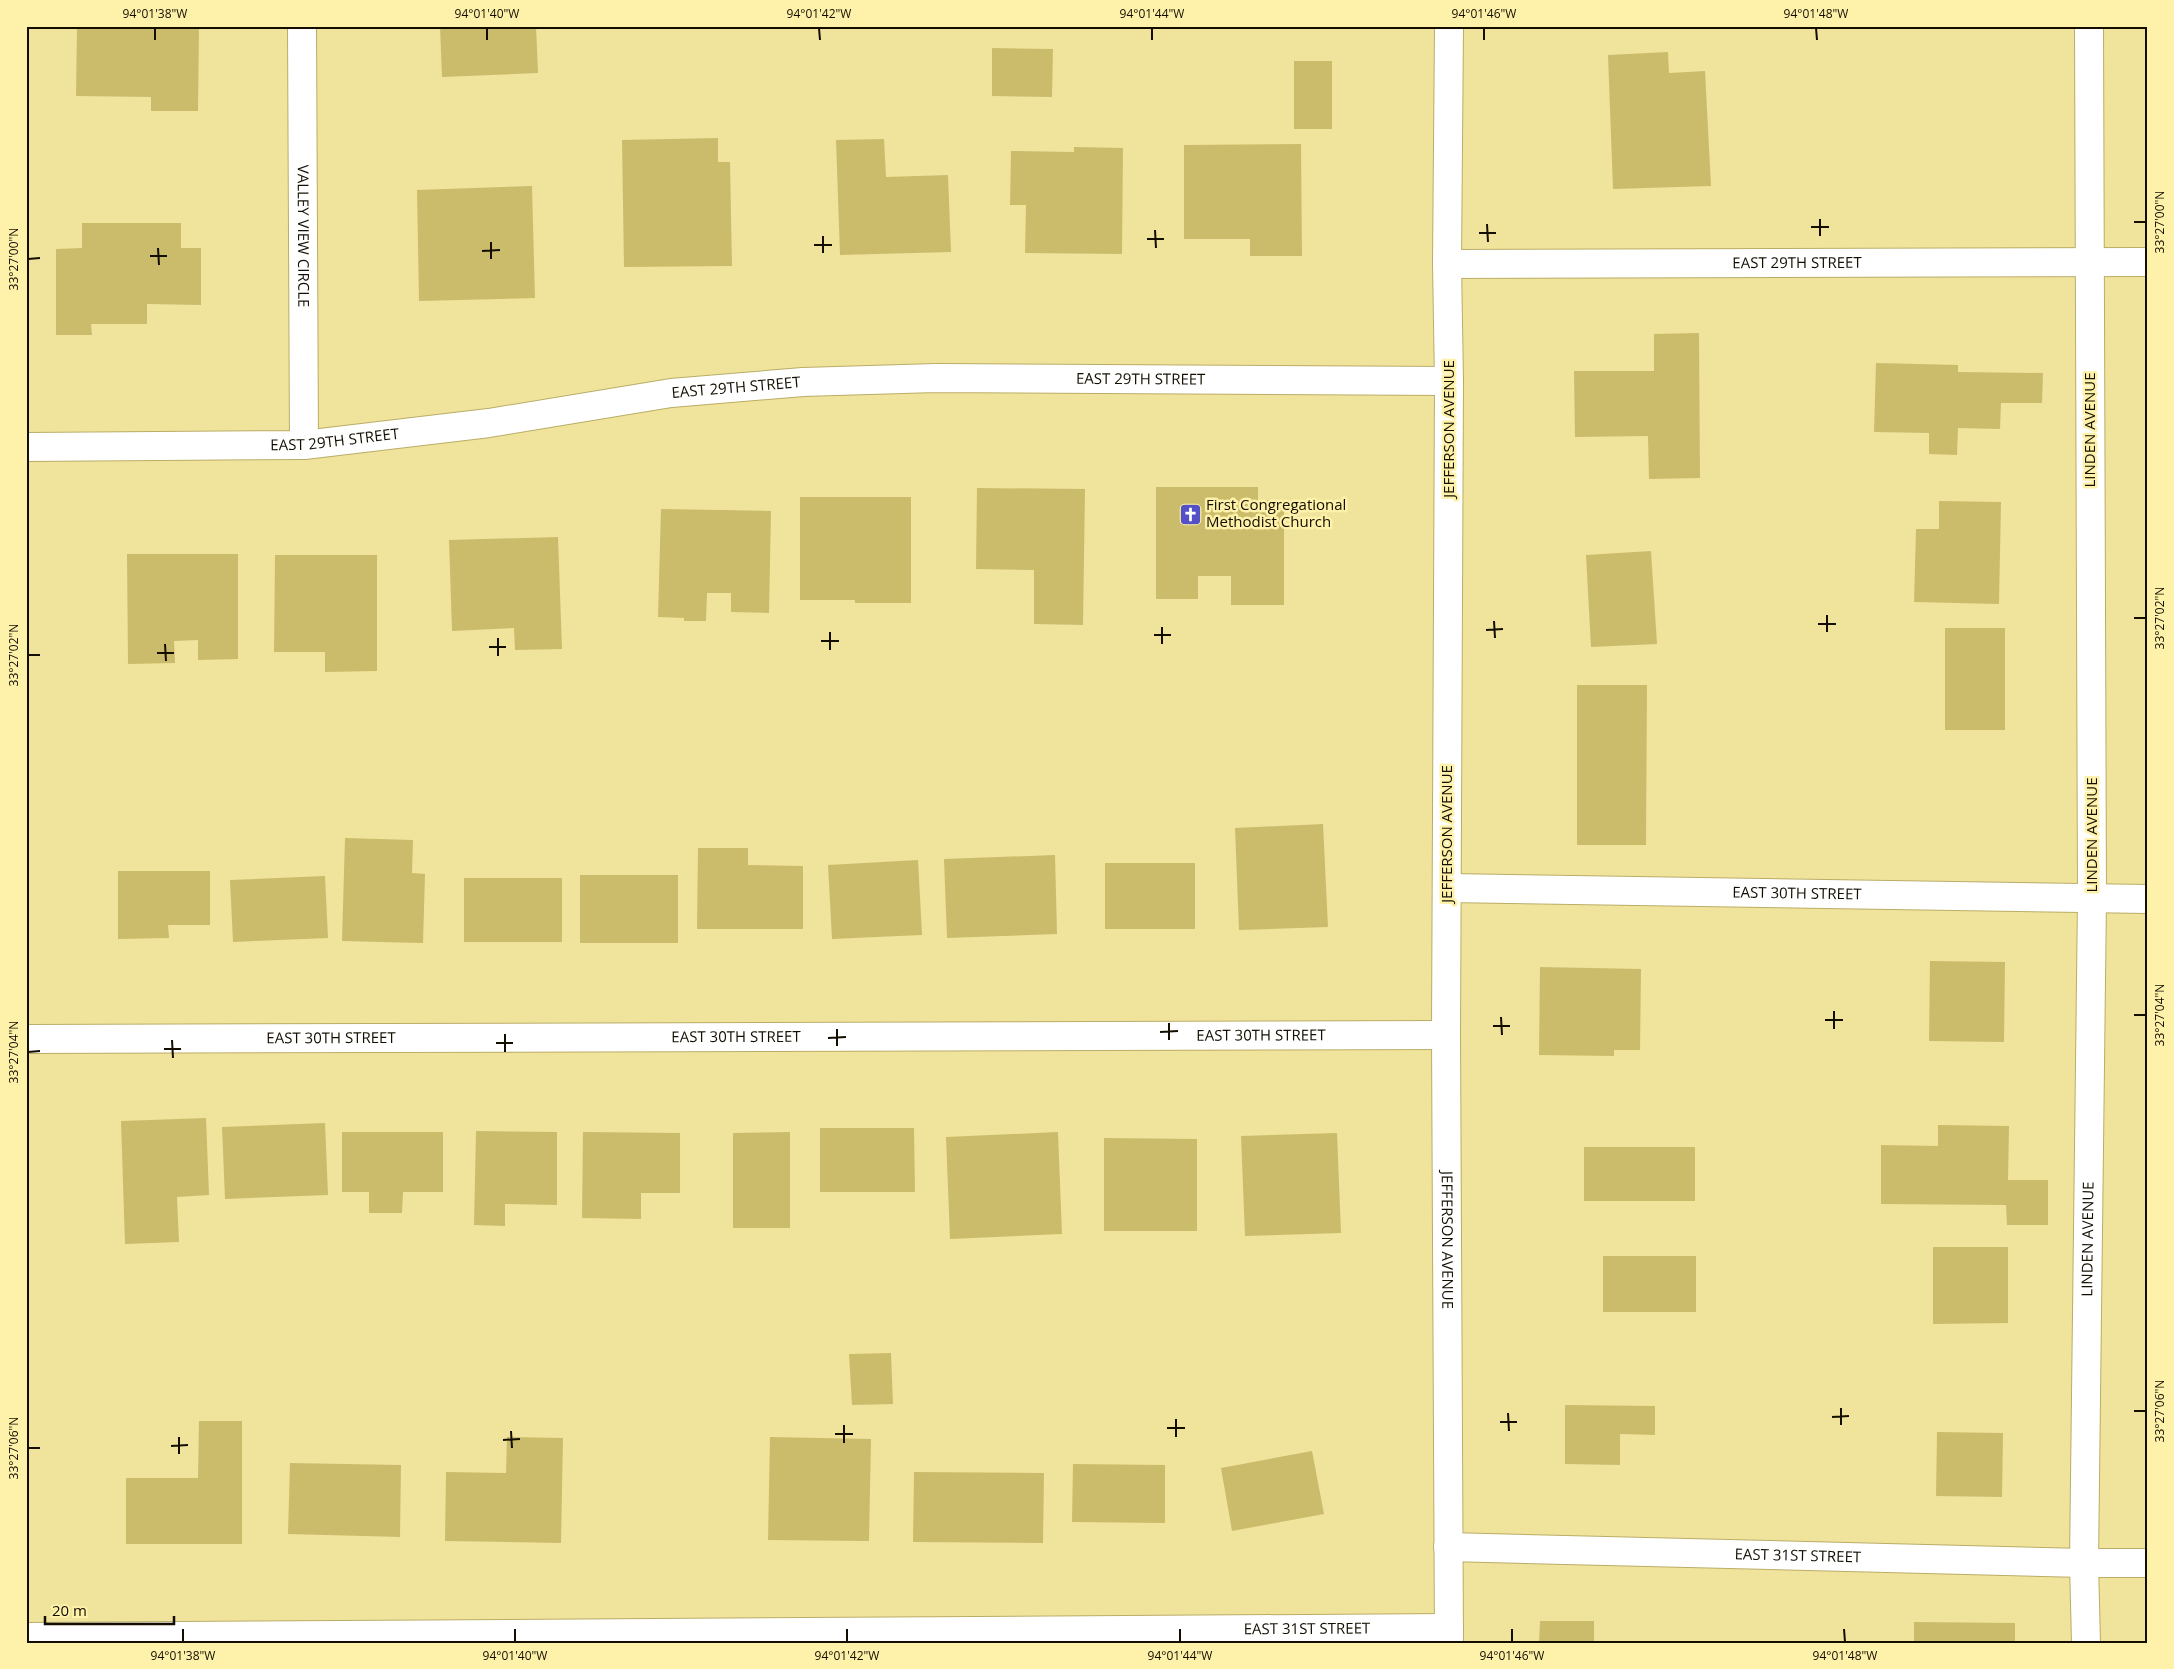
<svg xmlns="http://www.w3.org/2000/svg" width="2174" height="1669" viewBox="0 0 2174 1669" font-family="'Open Sans',sans-serif">
<style>
.building{fill:#cbbc6c}
.lines{fill:none;stroke-linecap:round;stroke-linejoin:round}
.street-casing{stroke:#baad67;stroke-width:30}
.secondary-casing{stroke:#baad67;stroke-width:30}
.street{stroke:#fff;stroke-width:28}
.secondary{stroke:#fff;stroke-width:28}
.ticks{fill:none;stroke:#130e00;stroke-width:2}
.labels{text-anchor:middle;stroke-width:5;stroke-linejoin:round;paint-order:stroke}
.street-label{font-size:15px;fill:#130e00;stroke:#fef1a9}
.poi-label{font-size:15px;fill:#130e00;stroke:#fef1a9;text-anchor:start}
.neatline{fill:none;stroke:#130e00;stroke-width:2}
.ticks-label{font-size:12px;text-anchor:middle;fill:#130e00}
</style>
<rect width="100%" height="100%" fill="#f0e39c"/>
<g class="building">
<path d="M77 26H199L198 111H151V97L76 96Z"/>
<path d="M440 26H536L538 73 442 77Z"/>
<path d="M992 48 1053 49 1052 97 992 96Z"/>
<path d="M1668 52 1669 73 1705 71 1711 186 1613 189 1608 55Z"/>
<rect x="1294" y="61" width="38" height="68"/>
<path d="M718 138V162H730L732 266 624 267 622 140Z"/>
<path d="M884 139 886 177 948 175 951 252 840 255 836 140Z"/>
<path d="M1301 144 1302 256H1250V239H1184V145Z"/>
<path d="M1074 147 1123 148 1122 254 1025 253 1026 205H1010L1011 151 1074 152Z"/>
<path d="M532 186 535 298 419 301 417 190Z"/>
<path d="M82 223H181V248H201V305L147 304V324H91L92 335H56V249L82 248Z"/>
<path d="M1699 333 1700 478 1649 479 1648 436 1575 437 1574 371H1654V334Z"/>
<path d="M1876 363 1958 365V372L2043 373 2042 403H2001L2000 429 1958 428 1957 455 1929 454V433L1874 432Z"/>
<path d="M1156 487H1258V500H1284V605H1231V576H1198V599H1156Z"/>
<path d="M977 488 1085 489 1083 625 1034 624V570L976 569Z"/>
<path d="M800 497H911V603H855V600H800Z"/>
<path d="M1939 501 2001 502 1999 604 1914 602 1916 529H1939Z"/>
<path d="M661 509 771 511 769 613 731 612V593H707L706 621H684V618L658 617Z"/>
<path d="M558 537 562 649 515 650 514 628 452 631 449 540Z"/>
<path d="M1651 551 1657 644 1591 647 1586 555Z"/>
<path d="M127 554H238V659L198 660V640L174 641 175 663 128 664Z"/>
<path d="M275 555H377V671L325 672V652H274Z"/>
<rect x="1945" y="628" width="60" height="102"/>
<path d="M1577 685H1647L1646 845H1577Z"/>
<path d="M1323 824 1328 927 1239 930 1235 828Z"/>
<path d="M345 838 413 840 412 873 425 874 423 943 342 941Z"/>
<path d="M698 848H748V865L803 866V929H697Z"/>
<path d="M1055 855 1057 934 947 938 944 859Z"/>
<path d="M918 860 922 935 832 939 828 865Z"/>
<rect x="1105" y="863" width="90" height="66"/>
<path d="M118 871H210V925H168L169 938 118 939Z"/>
<rect x="580" y="875" width="98" height="68"/>
<path d="M325 876 328 938 233 942 230 880Z"/>
<rect x="464" y="878" width="98" height="64"/>
<path d="M1930 961 2005 962 2004 1042 1929 1041Z"/>
<path d="M1540 967 1641 969 1640 1050H1614V1056L1539 1055Z"/>
<path d="M206 1118 209 1195 177 1197 179 1242 125 1244 121 1121Z"/>
<path d="M325 1123 328 1195 225 1199 222 1127Z"/>
<path d="M1938 1125 2009 1126 2008 1180H2048V1225H2007L2006 1205 1881 1204V1145L1938 1146Z"/>
<path d="M820 1128H914L915 1192H820Z"/>
<path d="M476 1131 557 1132V1205L505 1204V1226L474 1225Z"/>
<path d="M342 1132H443V1192H403L402 1213H369V1192H342Z"/>
<path d="M583 1132 680 1133V1193H641V1219L582 1218Z"/>
<path d="M790 1132V1228H733V1133Z"/>
<path d="M1058 1132 1062 1234 950 1239 946 1137Z"/>
<path d="M1337 1133 1341 1233 1245 1236 1241 1136Z"/>
<path d="M1104 1138 1197 1139V1231H1104Z"/>
<rect x="1584" y="1147" width="111" height="54"/>
<path d="M1933 1247H2008V1323L1933 1324Z"/>
<rect x="1603" y="1256" width="93" height="56"/>
<path d="M891 1353 893 1404 852 1405 849 1354Z"/>
<path d="M1565 1405 1655 1406V1435L1620 1434V1465L1565 1464Z"/>
<path d="M199 1421H242V1544H126V1478H198Z"/>
<path d="M1937 1432 2003 1433 2002 1497 1936 1496Z"/>
<path d="M507 1437 563 1438 561 1543 445 1541 446 1472 506 1473Z"/>
<path d="M770 1437 871 1439 869 1541 768 1540Z"/>
<path d="M1312 1451 1324 1514 1232 1531 1221 1468Z"/>
<path d="M290 1463 401 1465 400 1537 288 1534Z"/>
<path d="M1073 1464 1165 1465V1523L1072 1522Z"/>
<path d="M914 1472 1044 1473 1043 1543 913 1542Z"/>
<path d="M1540 1621H1594V1643H1539Z"/>
<path d="M1914 1622 2015 1623V1643H1914Z"/>
</g>
<g class="lines">
<defs>
<g id="street">
<path id="s1" d="M302 26 304 445"/>
<path id="s2" d="M1447 264 2148 262"/>
<path id="s3" d="M26 447 304 445 489 423 671 393 803 382 936 378 1449 381"/>
<path id="s4" d="M1447 888 2148 899"/>
<path id="s5" d="M26 1039 1446 1035"/>
<path id="s6" d="M1448 1547 2084 1563H2148"/>
<path id="s7" d="M26 1637 1449 1628"/>
<path id="s8" d="M2086 1643 2084 1563 2092 898 2089 26"/>
</g>
<g id="secondary">
<path id="s9" d="M1449 26 1447 264 1449 381 1446 1035 1449 1643"/>
</g>
</defs>
<use href="#street" class="street-casing"/>
<use href="#secondary" class="secondary-casing"/>
<use href="#street" class="street"/>
<use href="#secondary" class="secondary"/>
</g>
<path class="ticks" d="M155 28V40M487 28V40M819 28 820 40M1152 28V40M1484 28V40M1816 28 1817 40M1820 219V236M2134 222H2146M1487 224 1488 242M1811 227H1829M1155 230 1156 248M1479 233H1496M823 236V253M1147 239H1164M491 242V259M814 245H832M158 248 159 265M482 251 500 250M150 256H167M28 259 40 258M1827 615V632M2134 618H2146M1494 621 1495 638M1818 624H1836M1162 627V644M1486 630 1503 629M830 632V650M1154 635H1171M498 638V656M821 641H839M165 644 166 661M489 647H506M157 653H174M28 655H40M1834 1011V1029M2134 1015H2146M1501 1017 1502 1035M1825 1020H1843M1169 1023V1040M1493 1026H1510M837 1029V1046M1160 1032 1178 1031M505 1034V1052M828 1038 846 1037M172 1040 173 1058M496 1043H513M164 1049H181M28 1052 40 1051M1841 1408V1425M2134 1411H2146M1508 1413 1509 1431M1832 1417 1849 1416M1176 1419V1437M1500 1422H1517M844 1425V1443M1167 1428H1185M511 1431 512 1448M835 1434H853M179 1437V1454M503 1440 520 1439M171 1446 188 1445M28 1448H40M183 1629V1642M515 1629V1642M847 1629V1642M1180 1629V1642M1512 1629V1642M1844 1629 1845 1642"/>
<defs>
<symbol id="church-square" viewBox="-11 -11 22 22"><rect x="-9" y="-9" width="18" height="18" rx="4" fill="#5450c8" stroke="#fef1a9"/><path d="M-1.2-6h2.4v3.5h3.3v2.4h-3.3V6h-2.4V-.1h-3.3v-2.4h3.3Z" fill="#fff"/></symbol>
</defs>
<g fill-rule="evenodd">
<use href="#church-square" x="1178" y="502" width="25" height="25"/>
</g>
<g class="labels">
<g class="street-label">
<text dy="5" stroke="none"><textPath href="#s1" startOffset="210">VALLEY VIEW CIRCLE</textPath></text>
<text dy="5" stroke="none"><textPath href="#s2" startOffset="350">EAST 29TH STREET</textPath></text>
<text dy="5" stroke="none"><textPath href="#s3" startOffset="1119">EAST 29TH STREET</textPath></text>
<text dy="5" stroke="none"><textPath href="#s3" startOffset="714">EAST 29TH STREET</textPath></text>
<text transform="translate(1449 429) rotate(-90)" y="5">JEFFERSON AVENUE</text>
<text transform="translate(2090 430) rotate(-90)" y="5">LINDEN AVENUE</text>
<text dy="5" stroke="none"><textPath href="#s3" startOffset="309">EAST 29TH STREET</textPath></text>
<text transform="translate(1447 834) rotate(-90)" y="5">JEFFERSON AVENUE</text>
<text transform="translate(2092 835) rotate(-90)" y="5">LINDEN AVENUE</text>
<text dy="5" stroke="none"><textPath href="#s4" startOffset="350">EAST 30TH STREET</textPath></text>
<text dy="5" stroke="none"><textPath href="#s5" startOffset="1235">EAST 30TH STREET</textPath></text>
<text dy="5" stroke="none"><textPath href="#s5" startOffset="710">EAST 30TH STREET</textPath></text>
<text dy="5" stroke="none"><textPath href="#s5" startOffset="305">EAST 30TH STREET</textPath></text>
<text dy="5" stroke="none"><textPath href="#s9" startOffset="1214">JEFFERSON AVENUE</textPath></text>
<text dy="5" stroke="none"><textPath href="#s8" startOffset="404">LINDEN AVENUE</textPath></text>
<text dy="5" stroke="none"><textPath href="#s6" startOffset="350">EAST 31ST STREET</textPath></text>
<text dy="5" stroke="none"><textPath href="#s7" startOffset="1281">EAST 31ST STREET</textPath></text>
</g>
<g class="poi-label">
<text x="1206" y="510">First Congregational<tspan x="1206" dy="17">Methodist Church</tspan></text>
</g>
</g>
<rect width="2174" height="1669" fill="none" stroke="#fef1a9" stroke-width="55"/>
<path d="M45 1616v8h129v-8" fill="none" stroke="#130e00" stroke-width="2.5"/>
<text x="52" y="1616" font-size="15" fill="#130e00" stroke="#fef1a9" stroke-width="4" paint-order="stroke">20 m</text>
<rect x="28" y="28" width="2118" height="1614" class="neatline"/>
<g class="ticks-label">
<text x="155" y="18">94°01'38"W</text>
<text x="487" y="18">94°01'40"W</text>
<text x="819" y="18">94°01'42"W</text>
<text x="1152" y="18">94°01'44"W</text>
<text x="1484" y="18">94°01'46"W</text>
<text x="1816" y="18">94°01'48"W</text>
<text transform="translate(2160 222) rotate(-90)" y="4">33°27'00"N</text>
<text transform="translate(14 259) rotate(-90)" y="4">33°27'00"N</text>
<text transform="translate(2160 618) rotate(-90)" y="4">33°27'02"N</text>
<text transform="translate(14 655) rotate(-90)" y="4">33°27'02"N</text>
<text transform="translate(2160 1015) rotate(-90)" y="4">33°27'04"N</text>
<text transform="translate(14 1052) rotate(-90)" y="4">33°27'04"N</text>
<text transform="translate(2160 1411) rotate(-90)" y="4">33°27'06"N</text>
<text transform="translate(14 1448) rotate(-90)" y="4">33°27'06"N</text>
<text x="183" y="1660">94°01'38"W</text>
<text x="515" y="1660">94°01'40"W</text>
<text x="847" y="1660">94°01'42"W</text>
<text x="1180" y="1660">94°01'44"W</text>
<text x="1512" y="1660">94°01'46"W</text>
<text x="1845" y="1660">94°01'48"W</text>
</g>
</svg>
